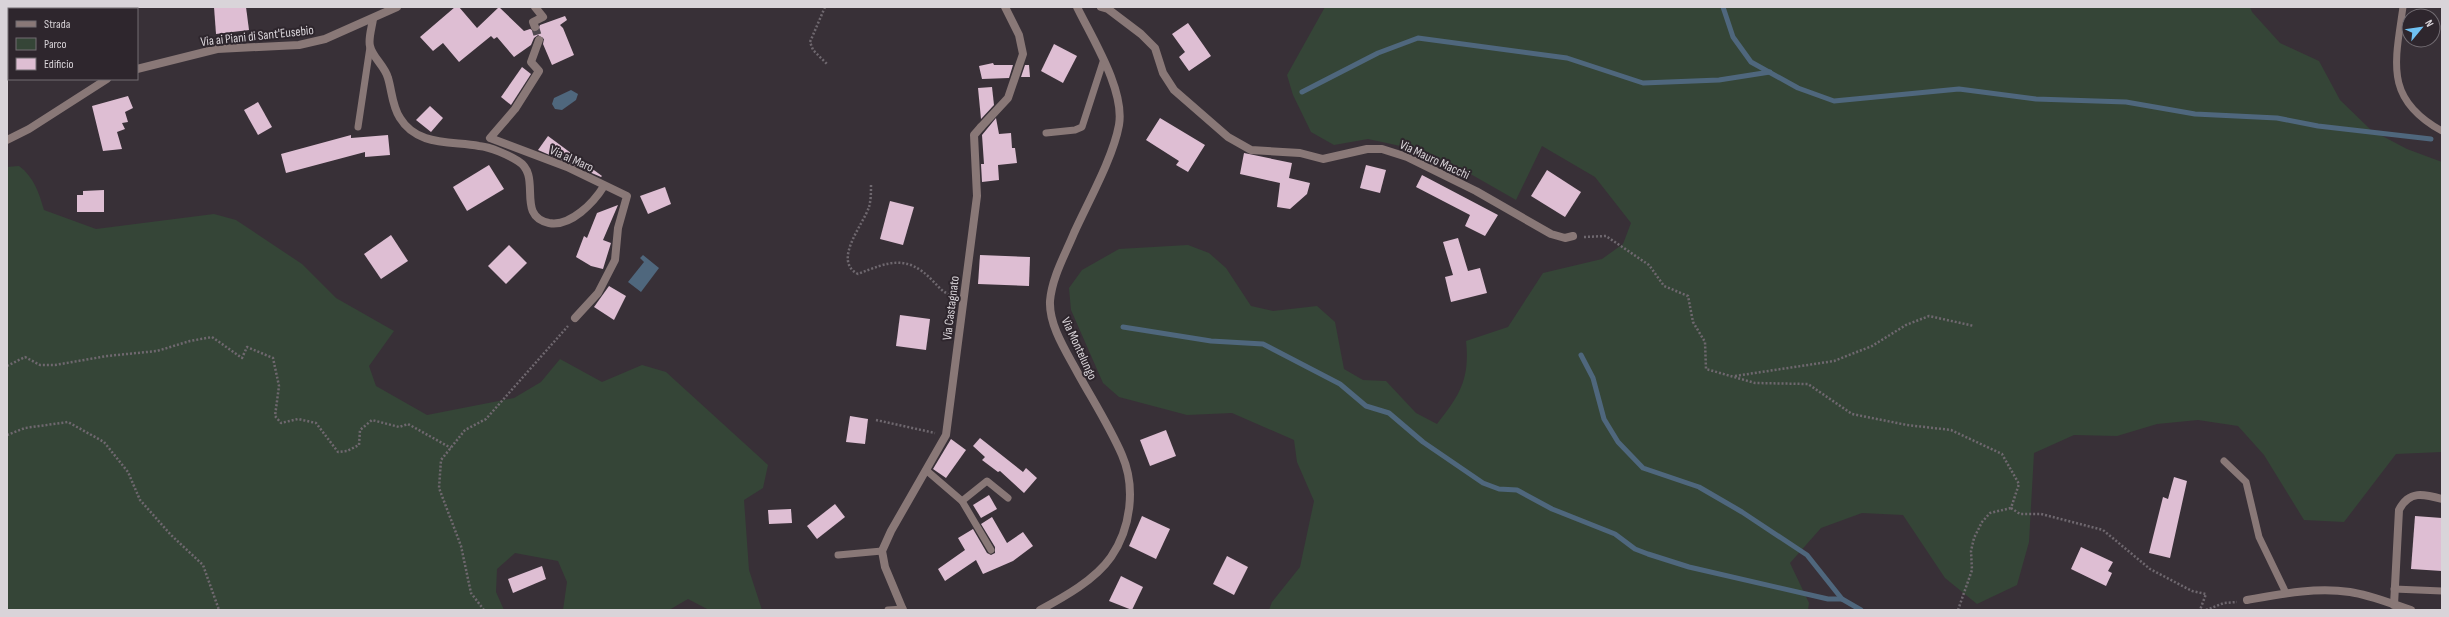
<svg xmlns="http://www.w3.org/2000/svg" width="2449" height="617" viewBox="0 0 2449 617" font-family="'Sofia Sans Condensed',sans-serif">
<style>
.green{fill:#354537}
.water{fill:#4f677d}
.lines{fill:none;stroke-linecap:round;stroke-linejoin:round}
.stream{stroke:#4f677d;stroke-width:5}
.building{fill:#debed3}
.pedestrian-tunnel{stroke:#50494f;stroke-width:8;stroke-dasharray:8 4;stroke-linecap:butt}
.path{stroke:#6f686f;stroke-width:2.5;stroke-dasharray:2 2;stroke-linecap:butt}
.service{stroke:#897877;stroke-width:7}
.pedestrian{stroke:#897877;stroke-width:8}
.minor{stroke:#897877;stroke-width:8}
.tertiary{stroke:#897877;stroke-width:8}
.labels{text-anchor:middle;stroke-width:4;stroke-linejoin:round;paint-order:stroke}
.street-label{font-size:13px;fill:#d9d4d9;stroke:#2e262d}
</style>
<rect width="100%" height="100%" fill="#383037"/>
<g class="green">
<path d="M1325 7H2250L2252 12 2280 43 2319 61 2340 100 2371 130 2407 149 2442 162V452L2396 454 2344 522 2304 520 2264 455 2238 426 2198 420 2157 424 2117 436 2074 435 2034 453 2029 542 2017 585 1977 604 1945 578 1903 515 1862 513 1821 528 1790 563 1809 603 1808 610H1269L1272 602 1300 567 1314 501 1297 462 1294 440 1232 413 1187 415 1119 397 1103 383 1071 310 1069 288 1082 270 1119 249 1188 245 1209 253 1226 268 1251 306 1273 311 1317 306 1335 322 1344 369 1363 380 1386 381 1416 413 1437 424C1460 395 1470 379 1466 341L1508 327 1543 273 1602 259 1623 244 1631 223 1595 177 1542 146 1516 200 1460 168 1405 147 1368 139 1334 145 1311 132 1293 95 1287 75Z"/>
<path d="M19 166C34 177 39 193 44 210L96 229 214 214 236 220 302 264 336 298 394 331 369 366 376 386 427 415 514 398 541 382 560 359 602 382 642 365 666 372 768 465 763 488 744 500 749 570 762 610H709L688 599 669 610H563L567 582 558 561 515 553 497 569 496 592 504 610H7V167Z"/>
</g>
<g class="water">
<path d="M571 90 578 94 576 100 562 110 555 109 552 104 554 98Z"/>
<path d="M643 255 659 268 641 292 628 282 644 262 640 258Z"/>
</g>
<g class="lines">
<g class="stream">
<path d="M1723 7 1733 37 1751 62 1798 88 1834 101 1959 89 2036 99 2126 102 2195 114 2277 118 2318 126 2431 139"/>
<path d="M1302 92 1378 53 1418 38 1567 58 1643 83 1719 80 1770 72"/>
<path d="M1123 327 1211 341 1263 344 1340 384 1366 406 1389 413 1423 442 1483 483 1499 489 1517 490 1552 509 1615 534 1635 549 1648 554 1689 567 1828 599H1842"/>
<path d="M1581 355 1593 378 1604 419 1618 442 1643 468 1699 487 1742 512 1807 555 1842 599 1861 610"/>
</g>
</g>
<g class="building">
<path d="M214 7H246L249 30 216 34Z"/>
<path d="M455 7H459L477 28 499 7 524 31 530 29 537 32 540 25 565 16 567 20 560 25 563 28 574 55 552 65 543 44 544 39 538 35 534 38 531 45 514 57 497 37 494 39 491 36 459 62 443 43 433 51 420 37Z"/>
<path d="M1188 23 1211 56 1189 71 1179 57 1185 52 1172 34Z"/>
<path d="M1054 44 1077 56 1063 83 1041 71Z"/>
<path d="M993 63 994 65H1013L1009 78 982 79 979 66Z"/>
<path d="M1025 65H1029L1030 77H1021Z"/>
<path d="M522 67 531 74 511 105 501 97Z"/>
<path d="M992 87 994 105 981 119 978 88Z"/>
<path d="M128 96 133 108 125 112 128 122 122 123 125 129 117 132 122 149 103 151 92 106Z"/>
<path d="M258 102 272 127 258 135 244 110Z"/>
<path d="M430 106 443 118 431 132 416 120Z"/>
<path d="M996 118 999 134 1011 133 1012 148H1015L1017 163 998 165 999 180 982 182 981 164H984L982 135Z"/>
<path d="M1160 118 1205 145 1188 172 1176 165 1179 161 1146 140Z"/>
<path d="M351 135V138L388 135 390 155 365 157V152L286 173 281 154Z"/>
<path d="M548 136 602 176 601 177 538 150Z"/>
<path d="M1244 153 1292 163 1289 178 1310 183 1307 194 1290 209 1277 207 1280 183 1240 174Z"/>
<path d="M489 165 504 189 467 211 453 187Z"/>
<path d="M1366 165 1386 170 1380 193 1360 188Z"/>
<path d="M1547 170 1581 192 1565 217 1531 196Z"/>
<path d="M1422 175 1498 215 1485 236 1465 226 1470 215 1416 187Z"/>
<path d="M665 187 671 204 648 214 640 196Z"/>
<path d="M104 190V212H77V195H83V191Z"/>
<path d="M890 201 914 207 903 245 880 239Z"/>
<path d="M618 205 603 240 611 243 603 269 591 266 576 257 584 236 587 238 597 213Z"/>
<path d="M391 235 408 261 381 279 364 254Z"/>
<path d="M1458 238 1468 271 1480 268 1487 293 1451 302 1445 277 1453 275 1443 242Z"/>
<path d="M509 245 527 263 506 284 488 266Z"/>
<path d="M980 255 1030 257 1029 286 978 284Z"/>
<path d="M609 286 626 296 614 320 594 307Z"/>
<path d="M900 315 930 319 926 350 896 346Z"/>
<path d="M850 416 868 419 865 444 846 442Z"/>
<path d="M1166 430 1176 456 1150 466 1140 440Z"/>
<path d="M980 438 1023 472 1026 468 1037 478 1024 493 1000 471 998 472 982 460 985 457 973 446Z"/>
<path d="M951 439 966 450 946 478 933 469Z"/>
<path d="M2174 477 2187 481 2170 558 2149 553 2163 497 2168 499Z"/>
<path d="M989 495 997 509 981 518 973 505Z"/>
<path d="M835 504 845 517 817 539 807 526Z"/>
<path d="M791 509 792 523 769 524 768 510Z"/>
<path d="M1142 516 1170 529 1156 559 1129 546Z"/>
<path d="M2415 516 2442 518V571L2411 569Z"/>
<path d="M992 517 1007 543 1023 532 1033 546 1013 561 983 574 976 560 945 581 938 569 965 550 958 538 973 529 987 553 991 555 995 553V547L981 524Z"/>
<path d="M2081 547 2113 562 2108 571 2112 573 2106 586 2071 569Z"/>
<path d="M1227 556 1248 567 1234 595 1213 584Z"/>
<path d="M542 566 546 579 513 593 508 579Z"/>
<path d="M1121 576 1143 587 1132 610 1109 601Z"/>
</g>
<g class="lines">
<path class="pedestrian-tunnel" d="M535 27 539 40"/>
<g class="path">
<path d="M825 7 810 42 813 50 827 64"/>
<path d="M871 185C871 192 871 200 869 207 863 225 832 261 858 274 888 262 907 254 932 280 938 286 943 293 951 295"/>
<path d="M1584 237 1606 236 1649 265 1664 286 1688 296 1693 322 1705 342 1706 369 1755 383 1808 384 1852 414 1907 425 1951 430 2002 454 2019 484 2011 508"/>
<path d="M7 366 25 357 40 365H55L107 356 157 351 190 341 212 337 242 358 247 347 273 358 279 386 275 416 281 423 298 419 316 423 338 452 347 451 359 445 360 430 372 420 399 427 408 424 451 448"/>
<path d="M1735 376 1834 361 1872 346 1906 325 1929 316 1974 326"/>
<path d="M876 420 935 433"/>
<path d="M7 435 25 428 68 422 104 442 128 472 140 500 171 535 203 565 219 610"/>
<path d="M2011 508 2020 514H2041L2103 530 2150 569 2192 591 2206 594 2200 610"/>
<path d="M484 610 471 593 461 546 439 488 441 460 465 430 486 419 568 326"/>
<path d="M1958 610 1972 570 1971 551 1974 538 1982 522 1990 513 2011 508"/>
<path d="M2111 610V609"/>
<path d="M2206 610 2224 603 2237 602"/>
</g>
<g class="service">
<path d="M2403 7C2395 63 2384 99 2442 131"/>
<path d="M358 127 370 47"/>
<path d="M1046 133 1075 130 1082 127 1103 62"/>
<path d="M2224 461 2246 482 2259 537 2286 593"/>
<path d="M926 470 962 501 991 550"/>
<path d="M962 501 987 481 1008 498"/>
<path d="M838 555 882 551"/>
<path d="M2394 589 2442 591"/>
<path d="M888 610 903 609"/>
</g>
<g class="pedestrian">
<path d="M535 7 543 17 533 22 535 27"/>
<path d="M539 40 531 62 539 71 515 109 490 138 567 167 627 196 618 228 615 260 598 293 575 318"/>
<path d="M981 127 1008 98 1023 54 1019 35 1005 7"/>
</g>
<g class="minor">
<path d="M1101 7 1108 9 1141 34 1155 48 1163 73 1174 90 1228 137 1251 150 1300 153 1323 159 1367 149H1382L1407 157 1476 191 1551 234 1565 238 1573 236"/>
<path d="M373 19C372 27 368 39 370 46 372 57 385 66 388 78 392 91 392 106 400 118 417 146 450 141 479 146 491 147 508 155 518 161 543 176 515 216 549 223 571 227 594 202 604 186"/>
<path d="M137 69 217 49 299 45 325 39 397 7"/>
<path d="M7 140 29 129 107 79"/>
<path d="M2247 600C2281 594 2315 587 2350 592 2370 595 2392 604 2411 610"/>
<path d="M2394 605 2399 510C2409 490 2424 494 2442 499"/>
<path d="M903 610 885 567 882 551 891 531 946 435 977 196 974 135 981 127"/>
</g>
<path class="tertiary" d="M1040 610C1064 597 1095 580 1111 557 1131 528 1136 487 1122 455 1109 425 1090 396 1075 368 1064 348 1049 324 1050 301 1052 277 1065 255 1074 233 1088 202 1113 158 1119 125 1125 90 1092 38 1077 7"/>
</g>
<g class="labels">
<g class="street-label">
<text transform="translate(257 35) rotate(-6)" y="5">Via ai Piani di Sant'Eusebio</text>
<text transform="translate(572 158) rotate(24)" y="5">Via al Maro</text>
<text transform="translate(1435 159) rotate(25)" y="5">Via Mauro Macchi</text>
<text transform="translate(950 308) rotate(-83)" y="5">Via Castagnato</text>
<text transform="translate(1080 348) rotate(65)" y="5">Via Montelungo</text>
</g>
</g>
<rect width="2449" height="617" fill="none" stroke="#d9d4d9" stroke-width="16"/>
<rect x="8" y="8" width="130" height="72" fill="#2e262d" stroke="#726c72"/>
<rect x="16" y="21" width="20" height="6" fill="#897877" stroke="#726c72"/>
<text x="44" y="28" font-size="12" fill="#d9d4d9">Strada</text>
<rect x="16" y="38" width="20" height="12" fill="#354537" stroke="#726c72"/>
<text x="44" y="48" font-size="12" fill="#d9d4d9">Parco</text>
<rect x="16" y="58" width="20" height="12" fill="#debed3" stroke="#726c72"/>
<text x="44" y="68" font-size="12" fill="#d9d4d9">Edificio</text>
<g transform="translate(2421 28) rotate(61)"><circle r="19" fill="#2e262d" stroke="#726c72"/>
<path d="M0-3L7 15L0 10L-7 15Z" fill="#6fc2f4"/>
<text y="-6" font-size="11" font-weight="bold" text-anchor="middle" fill="#d9d4d9">N</text>
</g>
</svg>
